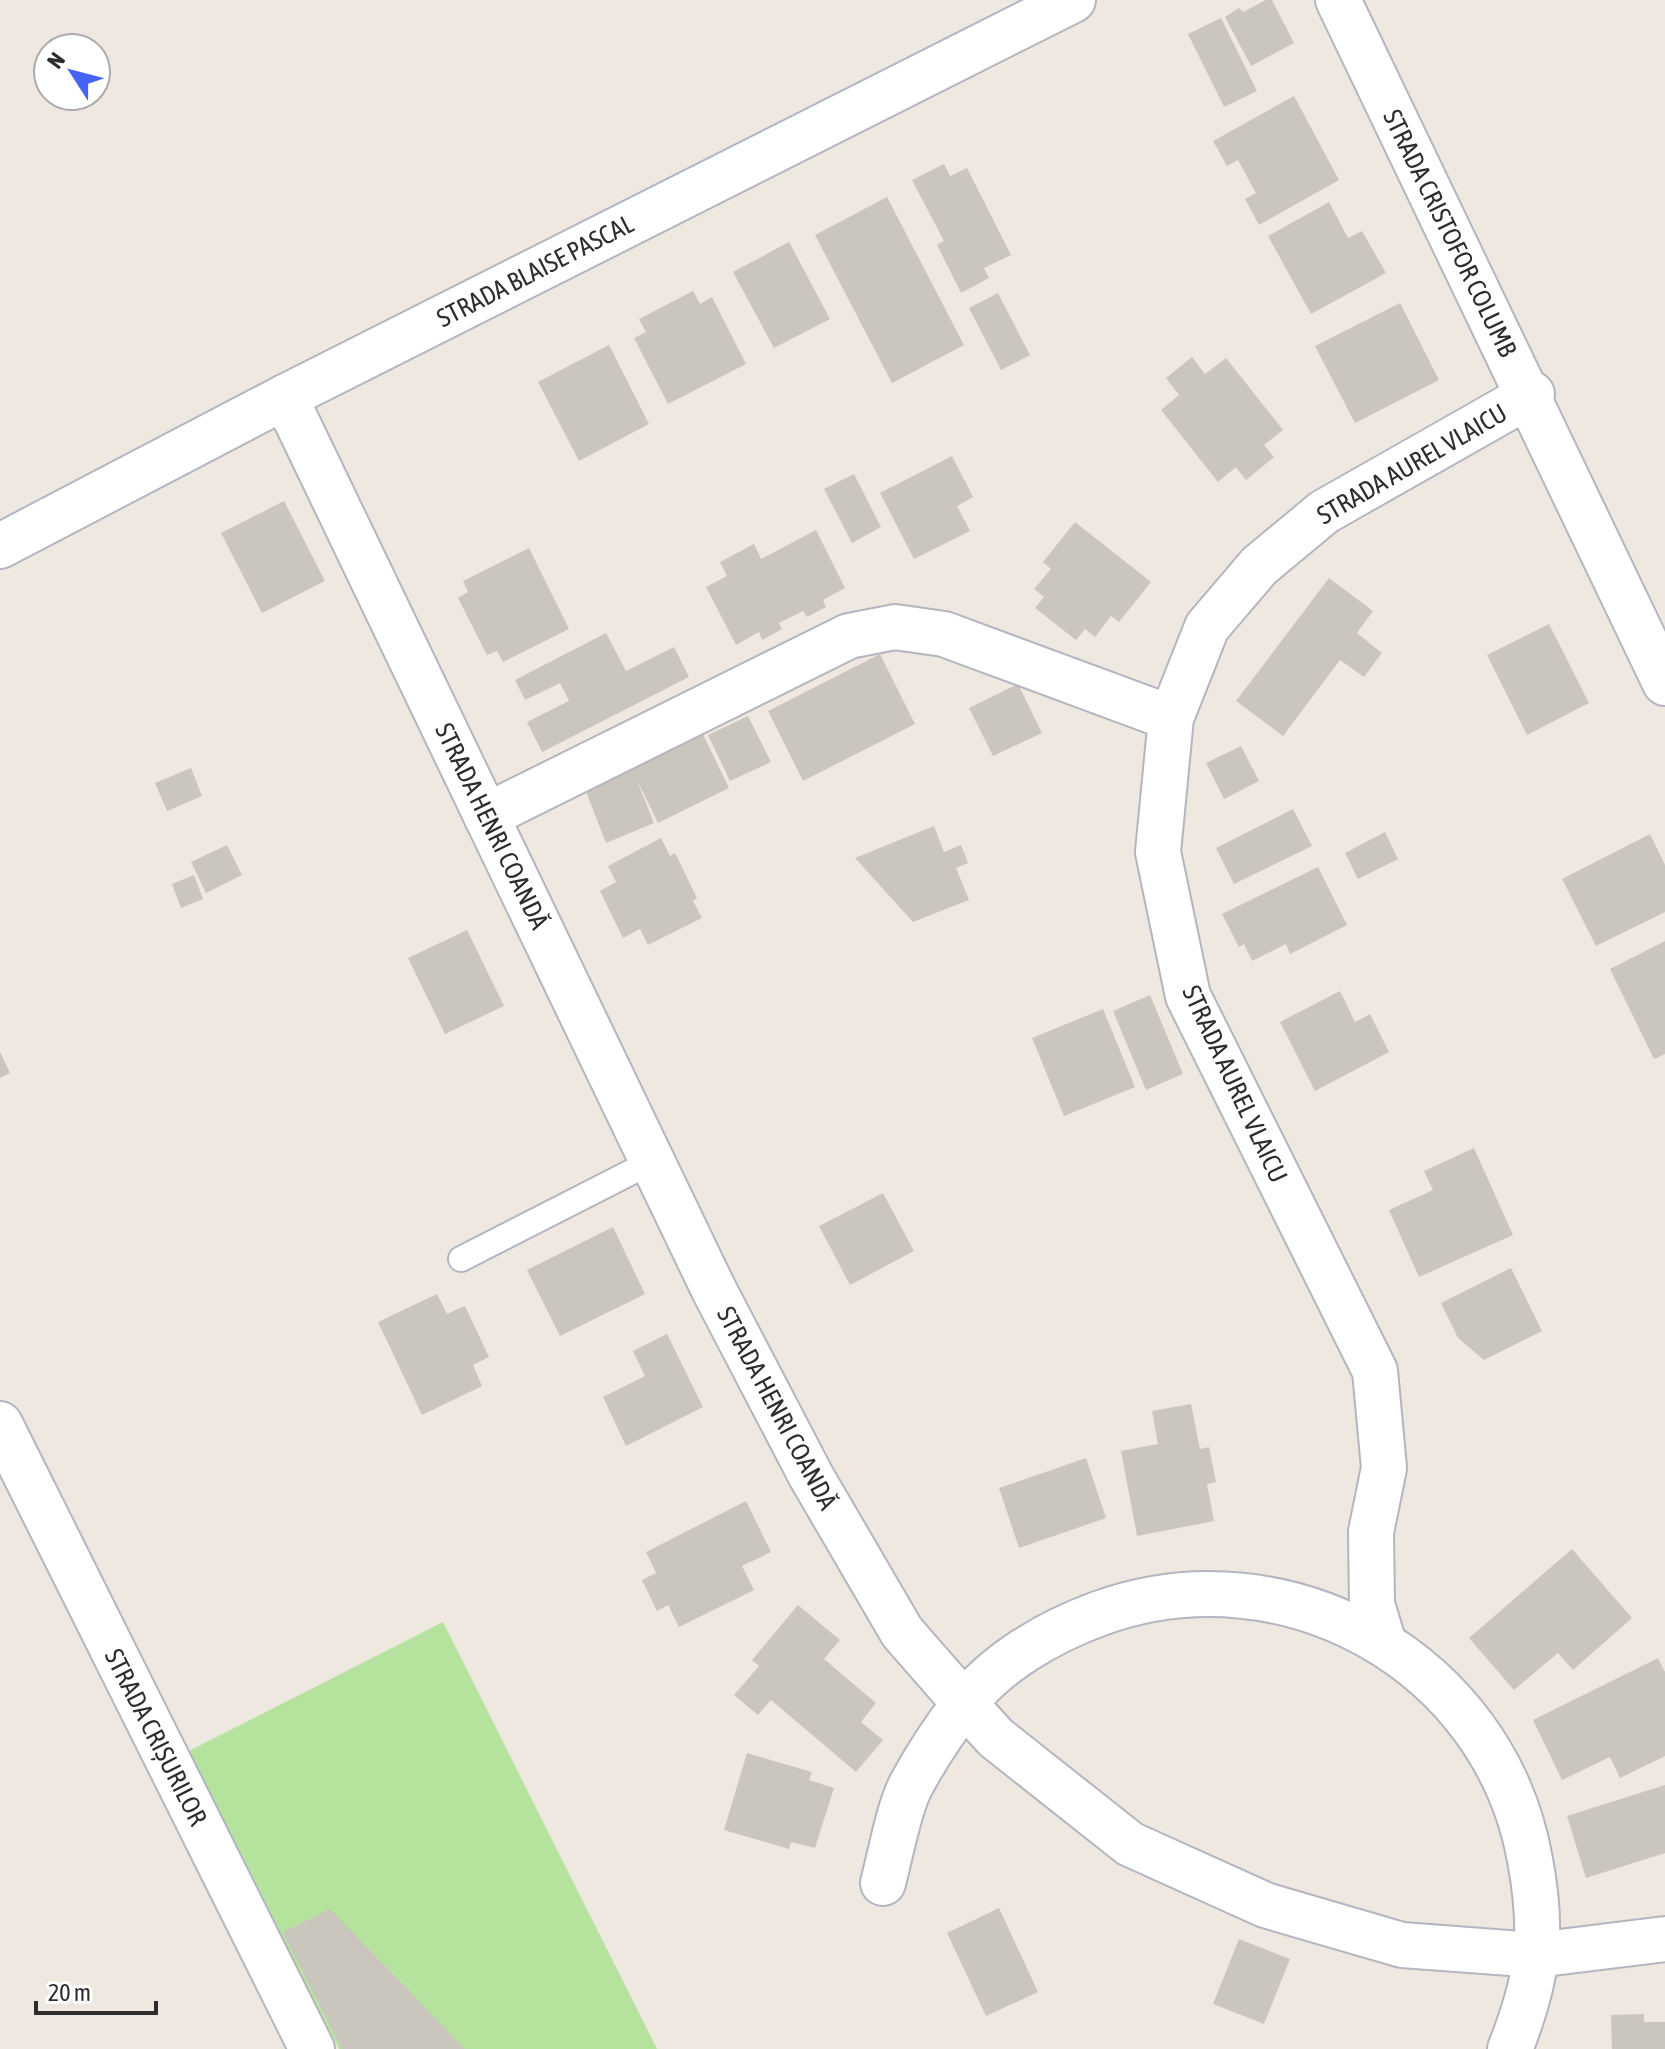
<svg xmlns="http://www.w3.org/2000/svg" width="1665" height="2049" viewBox="0 0 1665 2049" font-family="'Asap Condensed',sans-serif">
<style>
.green{fill:#b5e39e}
.building{fill:#cac6be}
.lines{fill:none;stroke-linecap:round;stroke-linejoin:round}
.service-casing{stroke:#b3b6c0;stroke-width:28}
.minor-casing{stroke:#b3b6c0;stroke-width:48}
.service{stroke:#fff;stroke-width:24}
.minor{stroke:#fff;stroke-width:44}
.labels{text-anchor:middle;stroke-width:6;stroke-linejoin:round;paint-order:stroke}
.street-label{font-size:26px;fill:#2d2d2d;stroke:#fff}
</style>
<rect width="100%" height="100%" fill="#eee8e0"/>
<path class="green" d="M443 1622 657 2049H339L189 1751Z"/>
<g class="building">
<path d="M1266 0H1272L1294 43 1251 66 1225 17 1239 8 1243 12Z"/>
<path d="M1221 18 1257 91 1224 107 1188 34Z"/>
<path d="M1294 96 1339 180 1259 225 1245 199 1256 193 1238 160 1227 166 1213 141Z"/>
<path d="M944 164 950 176 967 168 1011 255 984 268 989 278 961 293 937 245 944 241 912 180Z"/>
<path d="M887 197 964 345 892 383 815 235Z"/>
<path d="M1329 202 1348 238 1362 231 1386 273 1311 314 1268 236Z"/>
<path d="M789 242 830 319 774 348 733 272Z"/>
<path d="M693 291 700 304 712 297 746 364 668 404 634 338 646 332 639 319Z"/>
<path d="M998 293 1030 355 1001 370 969 308Z"/>
<path d="M1400 303 1439 380 1355 423 1315 346Z"/>
<path d="M609 345 649 424 579 461 538 382Z"/>
<path d="M1192 357 1205 374 1226 358 1283 430 1264 445 1274 457 1246 480 1236 467 1218 482 1161 410 1179 395 1166 378Z"/>
<path d="M952 456 973 497 957 506 970 531 914 559 880 493Z"/>
<path d="M854 474 881 527 852 543 824 489Z"/>
<path d="M284 501 325 581 262 613 221 533Z"/>
<path d="M1075 522 1151 582 1119 622 1111 616 1095 637 1085 629 1076 640 1035 608 1044 597 1034 589 1051 569 1043 562Z"/>
<path d="M816 530 845 588 823 600 826 607 807 617 803 611 779 623 782 629 762 640 759 632 736 645 706 587 727 576 720 562 754 544 761 559Z"/>
<path d="M529 548 569 629 503 662 497 651 487 655 458 598 468 592 463 581Z"/>
<path d="M1329 578 1373 611 1357 633 1382 653 1364 677 1340 660 1283 736 1236 701Z"/>
<path d="M1549 624 1589 703 1527 735 1487 655Z"/>
<path d="M606 633 626 671 674 647 689 677 542 752 527 722 569 701 560 683 525 700 515 680Z"/>
<path d="M880 654 915 724 803 781 768 711Z"/>
<path d="M1018 684 1042 733 993 756 969 708Z"/>
<path d="M748 716 771 762 730 781 708 735Z"/>
<path d="M701 730 729 788 658 823 636 778 654 823 606 843 585 789 632 770 630 764Z"/>
<path d="M1241 746 1259 781 1224 799 1206 763Z"/>
<path d="M191 768 202 796 167 811 155 783Z"/>
<path d="M1293 809 1312 846 1234 884 1216 848Z"/>
<path d="M934 826 944 852 961 845 968 863 956 868 969 900 913 922 855 858Z"/>
<path d="M1385 832 1398 859 1358 879 1345 853Z"/>
<path d="M1650 834 1665 865V912L1596 946 1562 879Z"/>
<path d="M661 838 670 856 675 853 697 898 693 901 702 918 648 945 640 929 623 938 600 891 616 882 608 866Z"/>
<path d="M227 845 242 875 206 893 191 862Z"/>
<path d="M1318 867 1347 925 1290 954 1286 944 1252 961 1244 944 1239 947 1222 914Z"/>
<path d="M194 875 203 899 181 908 172 884Z"/>
<path d="M467 930 504 1006 445 1034 408 958Z"/>
<path d="M1665 941V1054L1654 1059 1610 969Z"/>
<path d="M1340 991 1355 1022 1370 1014 1389 1052 1315 1091 1280 1022Z"/>
<path d="M1150 995 1183 1074 1146 1090 1113 1011Z"/>
<path d="M1103 1009 1135 1087 1064 1116 1032 1038Z"/>
<path d="M0 1052 10 1073 0 1078Z"/>
<path d="M1474 1148 1513 1235 1419 1277 1389 1210 1433 1190 1424 1171Z"/>
<path d="M883 1193 914 1251 850 1285 819 1226Z"/>
<path d="M613 1227 645 1294 560 1336 527 1270Z"/>
<path d="M1511 1268 1542 1331 1484 1360 1458 1338 1441 1303Z"/>
<path d="M437 1294 447 1314 465 1306 489 1357 473 1365 482 1386 422 1415 378 1322Z"/>
<path d="M667 1334 703 1407 626 1446 603 1397 645 1376 633 1351Z"/>
<path d="M1191 1404 1200 1449 1209 1447 1216 1482 1207 1484 1214 1521 1137 1536 1121 1451 1158 1444 1152 1411Z"/>
<path d="M1086 1458 1106 1518 1019 1548 999 1488Z"/>
<path d="M746 1501 771 1552 742 1566 754 1590 679 1627 668 1605 657 1611 642 1580 656 1573 646 1552Z"/>
<path d="M1572 1549 1632 1618 1573 1670 1558 1653 1514 1690 1469 1638Z"/>
<path d="M798 1605 840 1640 824 1659 876 1703 861 1722 883 1740 856 1772 771 1700 758 1715 734 1695 759 1666 752 1660Z"/>
<path d="M1658 1658 1665 1672V1756L1620 1778 1610 1757 1562 1780 1533 1720Z"/>
<path d="M747 1753 812 1772 809 1780 834 1788 815 1848 791 1842 789 1849 724 1830Z"/>
<path d="M1665 1785V1853L1586 1878 1567 1816Z"/>
<path d="M999 1908 1038 1992 986 2016 947 1933Z"/>
<path d="M330 1909 465 2049H342L283 1932Z"/>
<path d="M1239 1939 1290 1959 1264 2024 1213 2004Z"/>
<path d="M1644 2014V2022H1665V2049H1612L1611 2015Z"/>
</g>
<g class="lines">
<defs>
<path id="service" d="M461 1259 653 1161"/>
<g id="minor">
<path d="M1338 0 1665 683"/>
<path d="M285 397 713 1288 811 1476 902 1632 964 1703 996 1738 1130 1844 1265 1905 1402 1945 1536 1955 1665 1939"/>
<path d="M0 546 285 397 1073 0"/>
<path d="M486 816 849 636 895 627 944 634 1171 718"/>
<path d="M0 1424 312 2049"/>
<path d="M1384 1644 1372 1604 1371 1532 1384 1468 1375 1371 1188 996 1158 852 1171 718 1207 627 1259 566 1324 512 1532 394"/>
<path d="M883 1883C890 1857 899 1807 911 1785 925 1759 946 1727 964 1704 997 1662 1049 1632 1098 1614 1285 1545 1495 1662 1530 1860 1536 1891 1539 1924 1536 1956 1532 1988 1522 2019 1510 2049"/>
</g>
</defs>
<use href="#service" class="service-casing"/>
<use href="#minor" class="minor-casing"/>
<use href="#service" class="service"/>
<use href="#minor" class="minor"/>
</g>
<g class="labels">
<g class="street-label">
<text transform="translate(1450 233) rotate(64)" y="9">STRADA CRISTOFOR COLUMB</text>
<text transform="translate(535 271) rotate(-27)" y="9">STRADA BLAISE PASCAL</text>
<text transform="translate(1412 464) rotate(-30)" y="9">STRADA AUREL VLAICU</text>
<text transform="translate(492 826) rotate(64)" y="9">STRADA HENRI COANDĂ</text>
<text transform="translate(1235 1084) rotate(65)" y="9">STRADA AUREL VLAICU</text>
<text transform="translate(777 1408) rotate(62)" y="9">STRADA HENRI COANDĂ</text>
<text transform="translate(156 1737) rotate(63)" y="9">STRADA CRIȘURILOR</text>
</g>
</g>
<g transform="translate(72 72) rotate(306)"><circle r="38" fill="#ffffff" stroke="#ababab" stroke-width="2"/>
<path d="M0-6L14 30L0 20L-14 30Z" fill="#4464f7"/>
<text y="-12" font-size="22" font-weight="bold" text-anchor="middle" fill="#2d2d2d">N</text>
</g>
<path d="M36 2001v12h120v-12" fill="none" stroke="#2d2d2d" stroke-width="4"/>
<text x="48" y="2001" font-size="24" fill="#2d2d2d" stroke="#ffffff" stroke-width="6" paint-order="stroke">20 m</text>
</svg>
